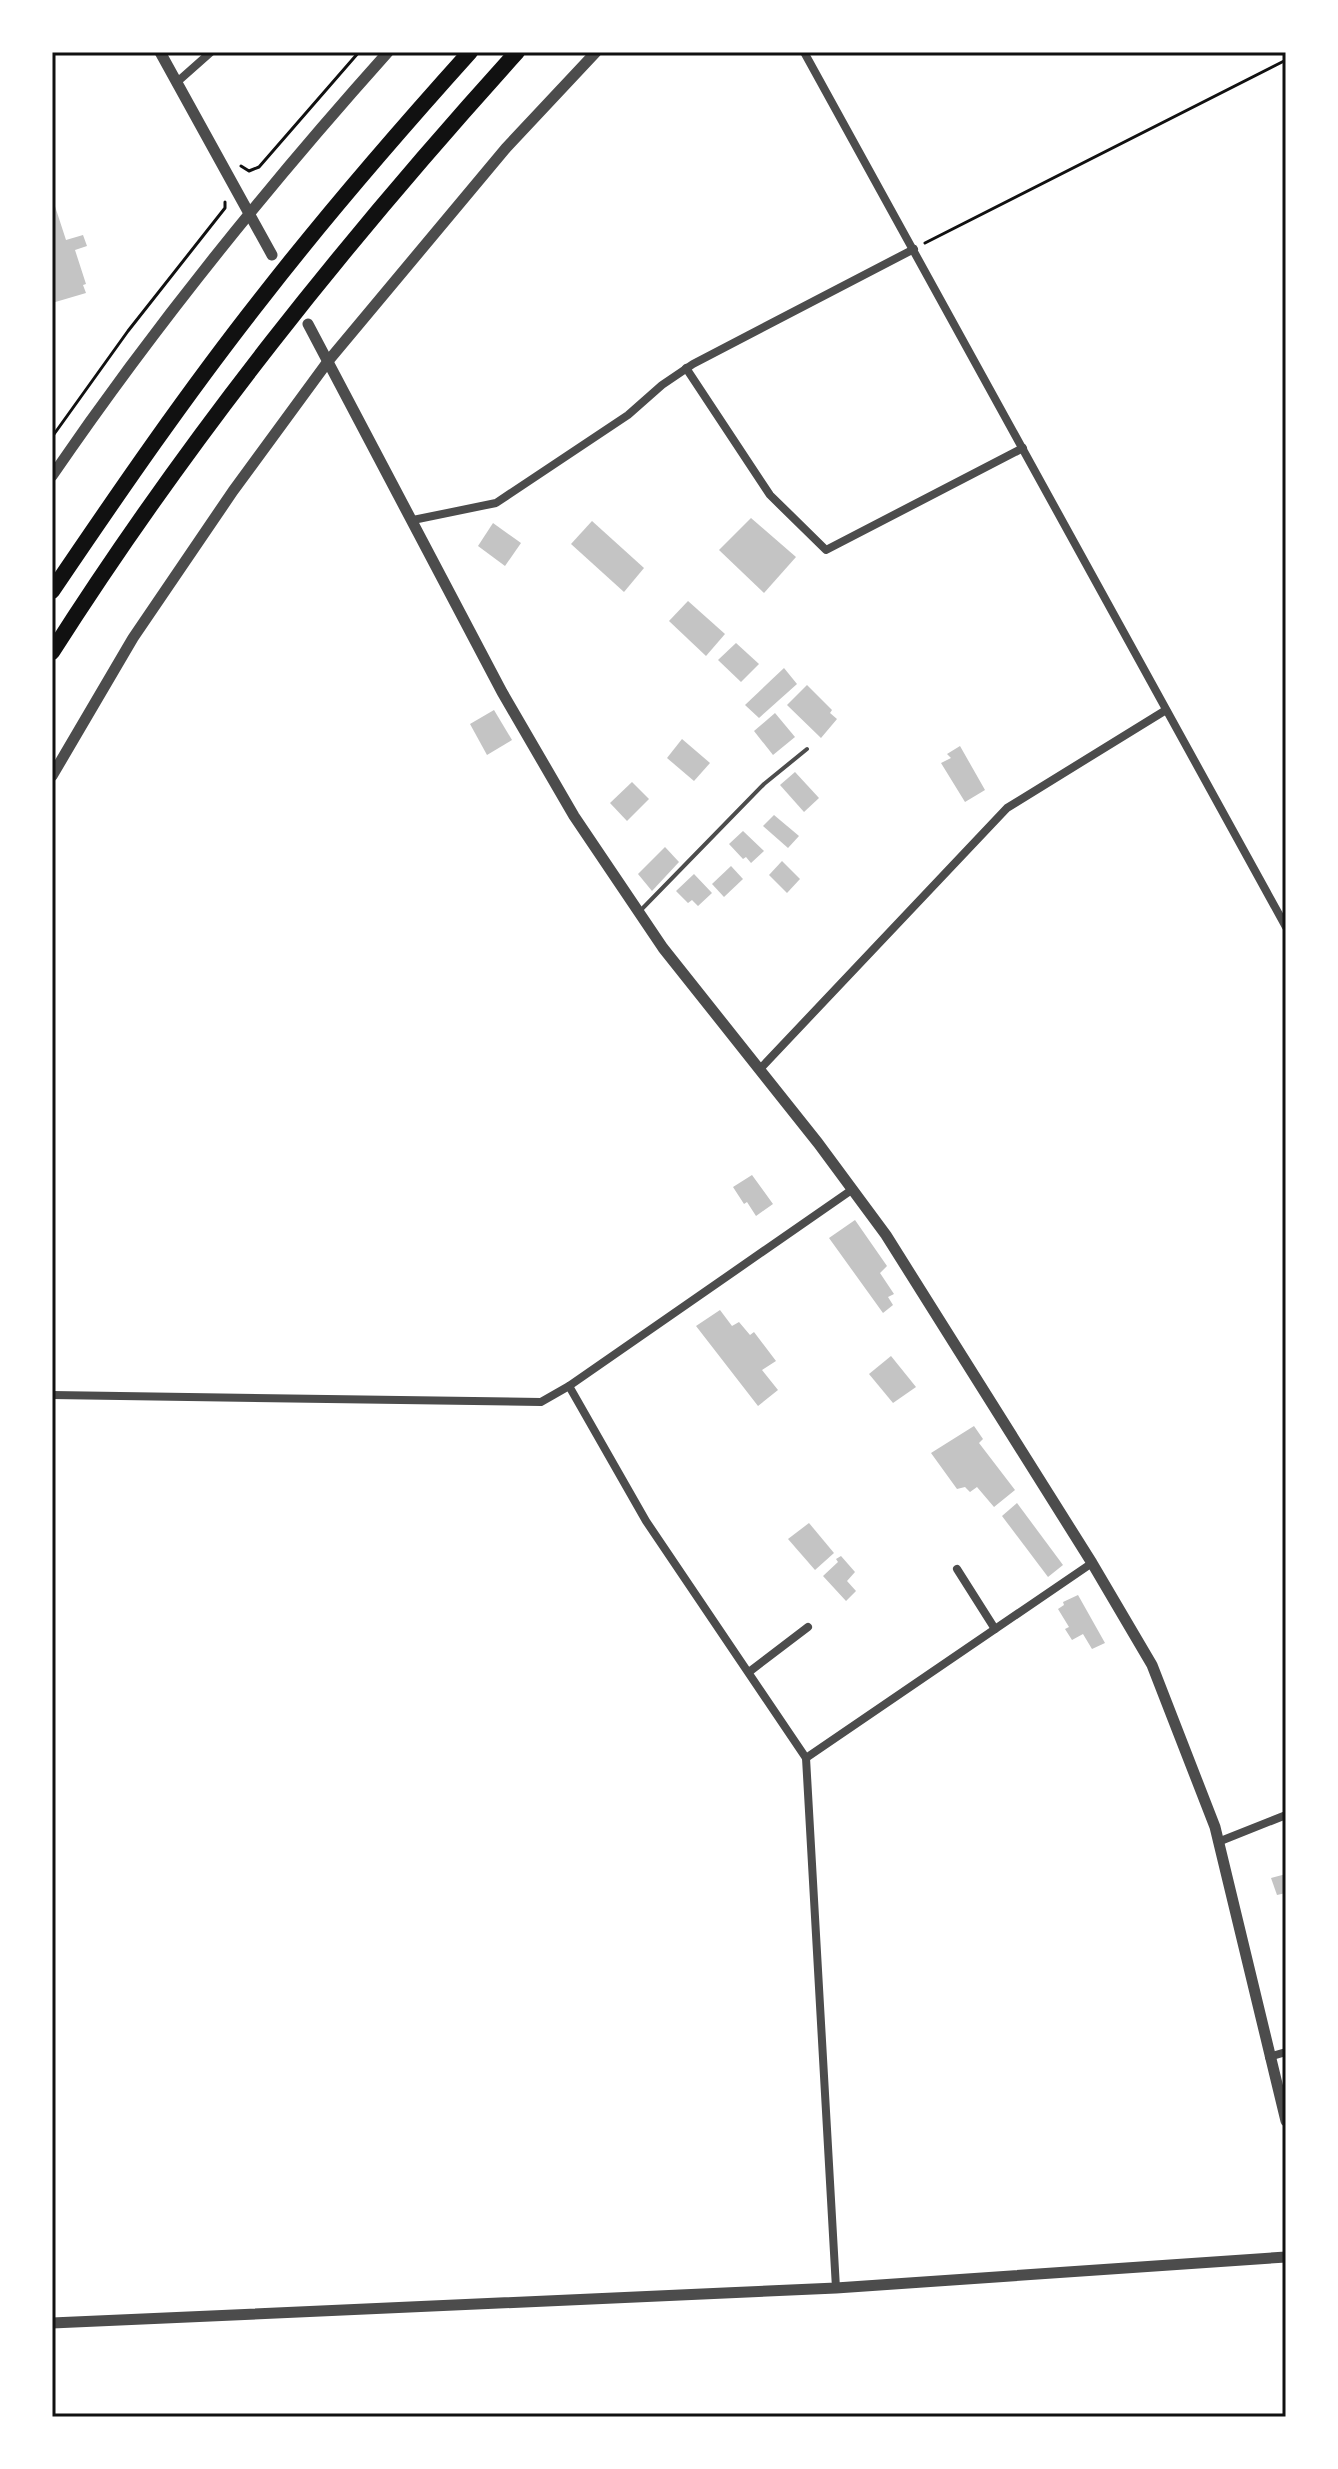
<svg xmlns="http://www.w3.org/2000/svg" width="1338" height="2469" viewBox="0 0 1338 2469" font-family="Manrope,sans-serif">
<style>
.building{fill:#c4c4c4}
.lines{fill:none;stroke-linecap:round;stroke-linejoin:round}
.path{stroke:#111;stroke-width:3}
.service{stroke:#4c4c4c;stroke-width:4}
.minor{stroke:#4c4c4c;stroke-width:8}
.tertiary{stroke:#4c4c4c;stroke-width:11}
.motorway{stroke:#111;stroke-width:16}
.neatline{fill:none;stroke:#111;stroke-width:3}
</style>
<rect width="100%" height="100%" fill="#fff"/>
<g class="building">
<path d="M52 197 66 240 83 235 87 246 75 250 86 284 83 285 86 293 52 303Z"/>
<path d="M751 518 796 557 764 593 719 550Z"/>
<path d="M592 521 644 568 624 592 571 544Z"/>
<path d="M493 523 521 543 505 566 478 546Z"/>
<path d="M688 601 725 634 706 656 669 621Z"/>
<path d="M736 643 759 664 741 682 718 660Z"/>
<path d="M784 668 797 684 759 718 745 705Z"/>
<path d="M807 685 832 710 830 713 837 719 821 738 787 705Z"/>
<path d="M494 710 512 740 487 755 470 724Z"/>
<path d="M775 713 795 737 773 755 754 731Z"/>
<path d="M682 739 710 763 694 781 667 758Z"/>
<path d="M960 746 985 790 965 802 941 763 951 758 947 754Z"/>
<path d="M795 772 819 798 804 812 780 785Z"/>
<path d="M632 782 649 799 627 821 610 803Z"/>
<path d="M774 815 799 836 788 848 763 826Z"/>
<path d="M743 831 764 851 751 863 746 857 743 859 729 844Z"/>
<path d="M665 847 679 862 652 891 638 874Z"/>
<path d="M782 861 800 879 787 893 769 875Z"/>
<path d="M731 866 743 879 724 897 712 884Z"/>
<path d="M694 874 712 893 698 906 692 900 688 903 676 891Z"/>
<path d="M752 1175 773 1204 756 1216 747 1202 744 1204 733 1187Z"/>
<path d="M855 1220 887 1266 880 1273 894 1294 888 1297 893 1305 883 1313 829 1238Z"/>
<path d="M720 1310 732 1326 739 1322 750 1335 754 1332 776 1361 762 1370 778 1390 758 1406 696 1326Z"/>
<path d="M891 1356 916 1387 893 1403 869 1374Z"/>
<path d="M974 1426 983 1439 979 1443 1015 1490 994 1507 977 1487 970 1492 965 1487 957 1489 931 1453Z"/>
<path d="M1017 1503 1063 1565 1048 1577 1002 1516Z"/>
<path d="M809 1523 834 1553 815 1570 788 1539Z"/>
<path d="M841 1556 855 1572 847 1581 856 1591 846 1601 823 1576 838 1562 836 1559Z"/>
<path d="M1078 1595 1105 1643 1092 1649 1083 1634 1072 1640 1065 1629 1069 1627 1058 1609 1064 1605 1063 1602Z"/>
<path d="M1286 1874V1893L1277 1895 1271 1878Z"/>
</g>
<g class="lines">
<g class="path">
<path d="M241 166 249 171 259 167 359 52"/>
<path d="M925 243 1286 60"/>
<path d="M52 437 128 331 225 208V202"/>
</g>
<path class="service" d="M640 911 764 784 807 749"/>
<g class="minor">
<path d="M804 52 1286 927"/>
<path d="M176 83 211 52"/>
<path d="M686 368 770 495 826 550 1023 448"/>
<path d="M413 520 496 503 628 415 662 385 693 364 914 249"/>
<path d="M759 1070 1007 808 1166 710"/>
<path d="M853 1189 569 1386 646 1521 806 1758 1092 1563"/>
<path d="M52 1395 541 1402 569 1386"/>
<path d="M957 1569 995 1629"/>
<path d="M749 1672 808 1627"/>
<path d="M806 1758 836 2288"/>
<path d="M1218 1842 1286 1815"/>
<path d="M1269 2057 1286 2052"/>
</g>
<g class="tertiary">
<path d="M160 52 272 255"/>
<path d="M308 324 502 692 574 816 663 948 818 1143 886 1235 1092 1563 1152 1665 1215 1827 1286 2121"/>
<path d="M52 476C154 327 268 186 388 52"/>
<path d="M52 776 133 638 233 491 329 360 506 148 596 52"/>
<path d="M52 2323 836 2288 1286 2257"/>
</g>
<g class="motorway">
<path d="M52 591C119 492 187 393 261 299 327 214 398 132 470 52"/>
<path d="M52 652C189 437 346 241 517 52"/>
</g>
</g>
<rect width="1338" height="2469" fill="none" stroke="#ffffff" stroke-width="108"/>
<rect x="54" y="54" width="1230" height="2361" class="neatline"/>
</svg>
